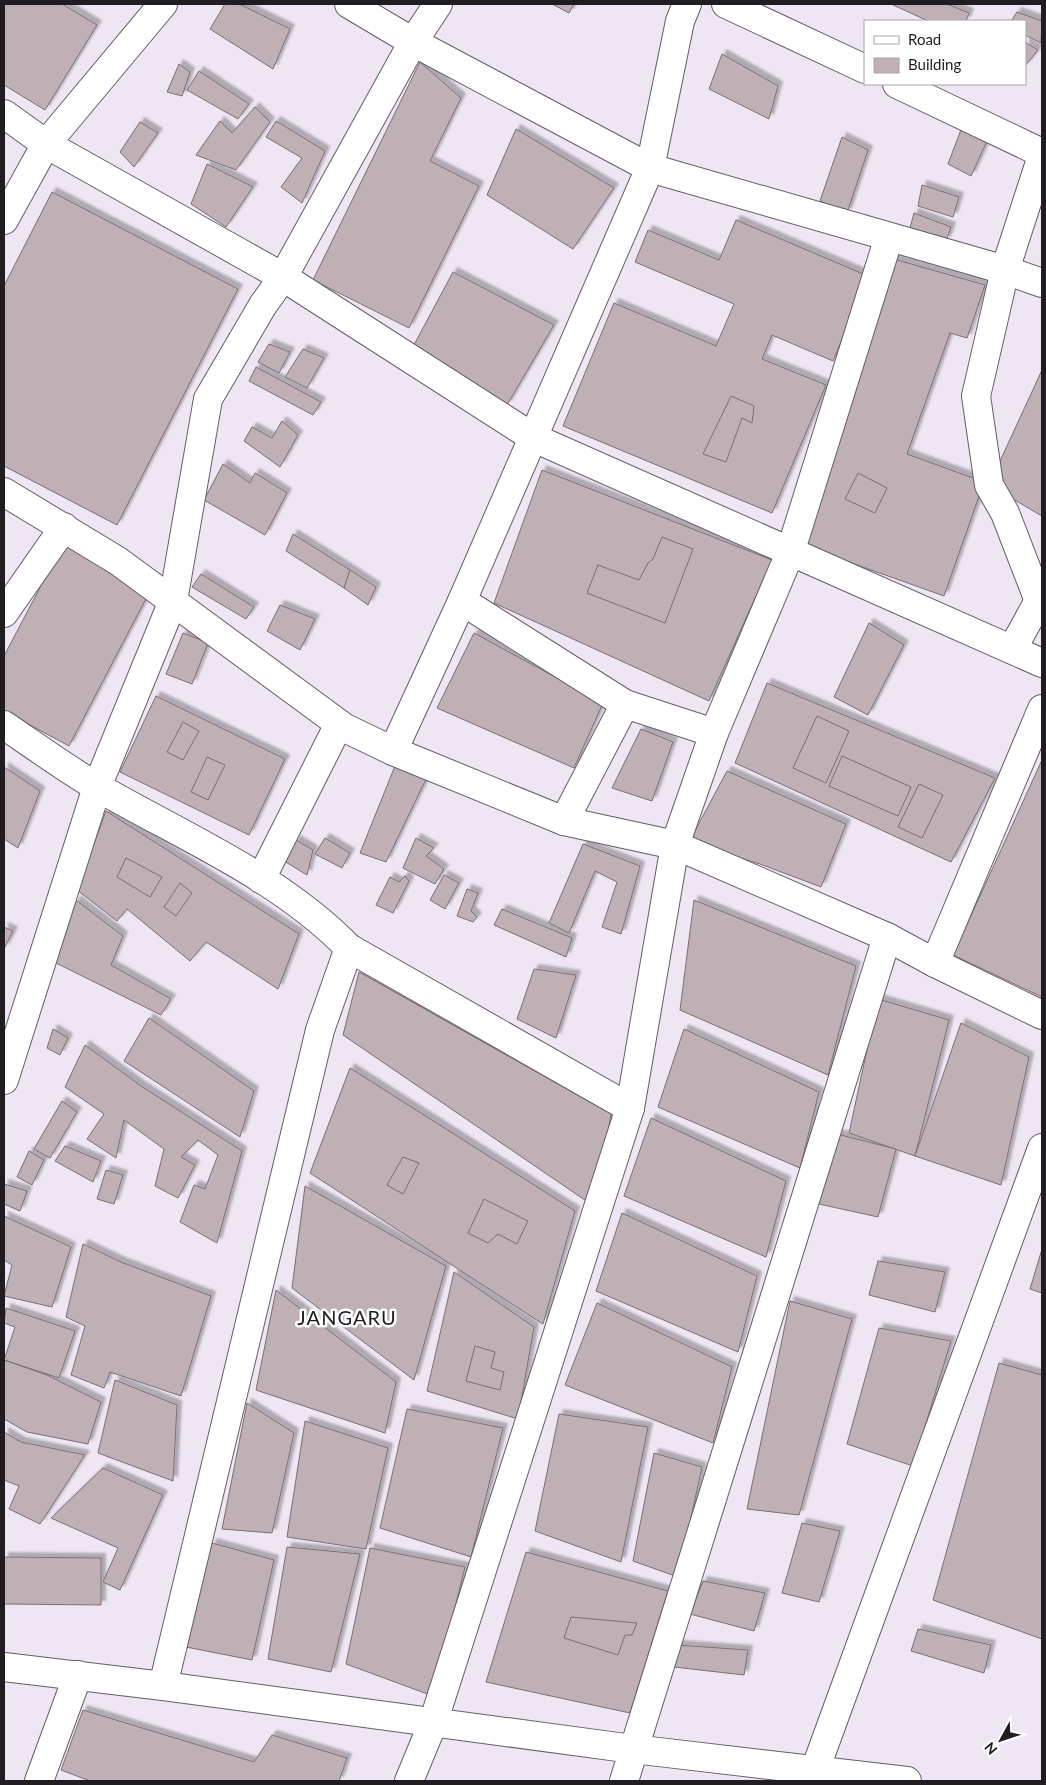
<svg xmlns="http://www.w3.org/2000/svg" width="1046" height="1785" viewBox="0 0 1046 1785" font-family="Lato,sans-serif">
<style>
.building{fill:#bfb0b6;stroke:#7b6e73;filter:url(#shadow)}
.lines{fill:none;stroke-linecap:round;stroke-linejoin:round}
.minor-casing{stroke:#635d68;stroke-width:30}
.secondary-casing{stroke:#635d68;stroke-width:30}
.minor{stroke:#fff;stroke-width:28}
.secondary{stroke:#fff;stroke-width:28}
.labels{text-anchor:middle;stroke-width:5;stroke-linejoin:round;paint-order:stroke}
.quarter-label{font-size:20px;letter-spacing:1px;fill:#1f1d21;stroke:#fff}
</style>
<defs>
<filter id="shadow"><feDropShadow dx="4.5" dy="-4.5" stdDeviation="1" flood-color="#0004"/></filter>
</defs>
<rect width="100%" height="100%" fill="#eee6f3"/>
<g class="building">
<path d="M4 4H62L97 25 45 110 4 85Z"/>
<path d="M225 4H239L290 29 273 69 210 29Z"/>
<path d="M552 4H574L569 13Z"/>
<path d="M891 4H947L969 13 966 21H928Z"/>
<path d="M1017 12 1042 21 1041 43 1025 35V21H1011Z"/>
<path d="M1025 42 1038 50 1025 66Z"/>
<path d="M722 54 778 86 769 119 709 89Z"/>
<path d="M420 62 461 98 430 161 479 186 409 328 313 280Z"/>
<path d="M179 64 190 72 182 96 167 92Z"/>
<path d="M199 71 249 104 238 119 187 90Z"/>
<path d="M255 107 270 122 236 170 196 155 220 121 232 133Z"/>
<path d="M276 121 325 151 302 203 281 187 302 158 266 137Z"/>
<path d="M140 122 158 133 134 167 120 152Z"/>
<path d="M962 127 988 139 971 176 948 164Z"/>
<path d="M516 129 614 188 573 249 487 195Z"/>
<path d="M842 137 868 150 847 213 820 201Z"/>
<path d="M207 164 253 187 226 227 191 204Z"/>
<path d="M922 185 959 197 953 217 918 206Z"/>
<path d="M52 192 238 289 117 525 4 466V286Z"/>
<path d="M914 213 951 227 946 241 910 228Z"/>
<path d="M736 220 868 276 833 361 772 335 762 359 826 385 772 513 563 426 614 303 716 346 734 304 635 262 648 230 719 260Z"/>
<path d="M890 258 985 285 967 338 950 333 907 454 984 482 944 596 804 546Z"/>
<path d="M453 272 554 325 507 405 408 356Z"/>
<path d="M269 344 290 352 279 373 258 362Z"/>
<path d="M303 349 324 358 307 388 285 377Z"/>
<path d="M256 367 321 402 313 415 249 381Z"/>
<path d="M1042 370V516L989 485Z"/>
<path d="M731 396 754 406 752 423 742 418 726 462 703 454Z"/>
<path d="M282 421 298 435 280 467 244 441 252 427 272 438Z"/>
<path d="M223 464 250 483 255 473 287 493 265 535 204 500Z"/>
<path d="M542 470 772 560 709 701 494 603Z"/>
<path d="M858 473 887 488 875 513 845 499Z"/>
<path d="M293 534 350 570 344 588 286 551Z"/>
<path d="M662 537 693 549 665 623 587 593 598 565 639 580 648 563 653 559Z"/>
<path d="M64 542 151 589 69 746 4 711V656Z"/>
<path d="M350 570 376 587 368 605 344 588Z"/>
<path d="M201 574 254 607 246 619 192 587Z"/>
<path d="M280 605 315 619 300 650 267 631Z"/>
<path d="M869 623 904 645 868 715 834 697Z"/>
<path d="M183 633 208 643 192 684 166 674Z"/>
<path d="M474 633 603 703 574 768 437 708Z"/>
<path d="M767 683 995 778 951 862 735 763Z"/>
<path d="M156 696 285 759 249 835 120 772Z"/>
<path d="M817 716 849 731 826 783 793 768Z"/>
<path d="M183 722 199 731 183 760 167 752Z"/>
<path d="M641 729 673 742 652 801 612 788Z"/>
<path d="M842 756 911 787 898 816 829 786Z"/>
<path d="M207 757 225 765 208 800 191 792Z"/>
<path d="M1042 760V997L953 955Z"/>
<path d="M397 761 429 773 386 862 360 853Z"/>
<path d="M4 767 40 791 18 848 4 839Z"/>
<path d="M727 771 846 824 821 887 760 864 689 842Z"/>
<path d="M919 784 943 795 922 838 898 827Z"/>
<path d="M106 811 299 934 278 989 206 942 190 961 127 909 117 921 77 890Z"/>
<path d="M325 838 350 853 342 868 315 854Z"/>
<path d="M416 838 434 848 426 856 444 869 435 884 403 868Z"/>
<path d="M296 840 313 850 307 875 284 861Z"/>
<path d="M583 844 640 866 621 934 602 927 617 882 595 871 569 933 549 923Z"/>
<path d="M126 858 162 877 150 897 117 877Z"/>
<path d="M444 875 459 883 445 909 430 900Z"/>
<path d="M405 876 409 881 393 913 376 905 390 877 399 882Z"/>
<path d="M180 883 192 893 176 916 164 907Z"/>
<path d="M467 889 478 893 471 911 477 917 473 922 457 916Z"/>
<path d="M76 900 123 936 111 965 171 999 161 1015 56 963Z"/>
<path d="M694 900 856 966 828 1075 680 1010Z"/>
<path d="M502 909 572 938 566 957 494 925Z"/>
<path d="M4 927 13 931 4 949Z"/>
<path d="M534 969 576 975 556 1038 517 1019Z"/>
<path d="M359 972 611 1114 595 1207 343 1035Z"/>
<path d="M878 999 949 1020 915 1156 849 1133Z"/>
<path d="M149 1018 254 1091 240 1137 124 1061Z"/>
<path d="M961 1023 1029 1057 1001 1185 915 1156Z"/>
<path d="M53 1029 68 1038 60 1055 47 1048Z"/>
<path d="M684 1029 819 1092 800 1168 658 1107Z"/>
<path d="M85 1045 141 1086 242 1151 217 1243 180 1222 194 1185 205 1189 218 1155 198 1140 181 1157 195 1165 178 1198 155 1186 164 1149 124 1120 116 1158 87 1139 104 1114 65 1087Z"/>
<path d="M350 1068 575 1211 543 1324 310 1173Z"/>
<path d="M62 1101 77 1112 50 1158 34 1149Z"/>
<path d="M651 1118 786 1181 766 1257 624 1196Z"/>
<path d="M833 1133 896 1149 878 1217 819 1204Z"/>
<path d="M65 1146 101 1161 93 1182 55 1161Z"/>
<path d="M29 1151 44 1160 32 1185 17 1177Z"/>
<path d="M403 1157 419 1163 403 1194 387 1185Z"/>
<path d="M106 1170 123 1175 114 1204 97 1199Z"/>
<path d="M4 1184 27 1191 20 1211 4 1204Z"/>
<path d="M305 1186 446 1266 414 1380 292 1288Z"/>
<path d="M484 1199 528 1221 517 1244 498 1234 488 1243 468 1233Z"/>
<path d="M622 1213 757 1276 738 1352 596 1291Z"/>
<path d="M4 1216 71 1247 52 1307 4 1296 12 1265 4 1260Z"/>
<path d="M83 1244 121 1262 211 1296 181 1396 110 1372 104 1388 71 1375 85 1326 66 1317Z"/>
<path d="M1042 1249V1293L1030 1289Z"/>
<path d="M878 1261 945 1272 935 1312 869 1295Z"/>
<path d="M454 1272 534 1327 518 1419 427 1391Z"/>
<path d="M276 1290 396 1382 385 1433 256 1390Z"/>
<path d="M790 1301 852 1319 799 1515 747 1509Z"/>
<path d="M597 1303 732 1367 713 1443 565 1385Z"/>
<path d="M6 1308 75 1331 59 1378 4 1360 15 1327 4 1323Z"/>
<path d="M879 1328 951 1341 913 1466 847 1444Z"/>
<path d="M475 1346 495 1352 491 1368 504 1372 500 1390 466 1381Z"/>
<path d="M4 1360 47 1375 101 1402 88 1444 27 1432 4 1419Z"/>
<path d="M999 1363 1042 1375V1639L933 1600Z"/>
<path d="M115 1380 177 1405 173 1481 98 1453Z"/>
<path d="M247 1403 294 1433 272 1533 222 1529Z"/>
<path d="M407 1409 503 1428 471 1557 380 1528Z"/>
<path d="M559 1414 648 1427 621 1562 535 1531Z"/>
<path d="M305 1421 388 1448 366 1549 287 1537Z"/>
<path d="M4 1432 21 1442 85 1455 40 1524 9 1509 19 1486 4 1480Z"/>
<path d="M654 1453 702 1467 678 1577 633 1561Z"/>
<path d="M103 1468 163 1495 120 1590 103 1582 118 1548 51 1518Z"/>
<path d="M802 1523 840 1531 819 1602 782 1593Z"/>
<path d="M212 1543 274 1560 252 1660 186 1647Z"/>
<path d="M287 1547 360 1554 331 1672 268 1659Z"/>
<path d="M370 1548 465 1567 433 1696 346 1664Z"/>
<path d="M526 1552 668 1591 630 1713 486 1682Z"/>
<path d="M4 1557 101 1558V1605L4 1604Z"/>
<path d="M703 1581 765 1593 754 1631 690 1614Z"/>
<path d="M571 1617 637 1623 632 1635H625L618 1655 564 1638Z"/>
<path d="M918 1629 991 1645 984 1673 911 1651Z"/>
<path d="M677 1645 748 1650 744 1675 674 1667Z"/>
<path d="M83 1710 254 1762 272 1735 347 1758 339 1781H90L61 1770Z"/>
</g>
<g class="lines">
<defs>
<g id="minor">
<path d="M349 4 413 42 650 168 1005 270 1042 283"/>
<path d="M726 4 865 69"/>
<path d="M897 84 1042 153"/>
<path d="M4 114 46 144 283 277 534 438 1042 663"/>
<path d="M4 220 46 144 163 4"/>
<path d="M4 492 118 561 345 728 393 751 564 821 675 845 887 937 935 963 1042 1015"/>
<path d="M462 601 625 704 714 733"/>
<path d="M1039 601 1005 513 989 485 976 396 1005 270 1042 156"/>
<path d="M4 613 64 527"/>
<path d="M1013 648 1042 595"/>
<path d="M4 725C35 746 66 769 99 788 184 837 280 877 349 948L630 1108"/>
<path d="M393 751 462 601 650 168 680 21 687 4"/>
<path d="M564 821 625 704"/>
<path d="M261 879 339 724"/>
<path d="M935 963 1042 709"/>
<path d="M4 1080 97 787 173 601 208 399 263 305 283 277 413 42 438 4"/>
<path d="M163 1686 320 1030 349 948"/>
<path d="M815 1770 1042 1148"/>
<path d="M39 1781 78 1675"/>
<path d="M409 1781 433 1723 630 1108 675 845 714 733 790 553 889 237"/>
<path d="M624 1781 887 937"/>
</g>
<path id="secondary" d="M4 1667 163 1686 633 1749 907 1781"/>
</defs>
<use href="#minor" class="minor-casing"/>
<use href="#secondary" class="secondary-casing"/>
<use href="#minor" class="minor"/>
<use href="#secondary" class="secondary"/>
</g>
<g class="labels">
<g class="quarter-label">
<text x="347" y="1325">JANGARU</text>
</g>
</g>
<rect width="1046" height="1785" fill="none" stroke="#1f1d21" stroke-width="10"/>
<rect x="864" y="20" width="162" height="65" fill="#ffffff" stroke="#a5a5a6"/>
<rect x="874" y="36" width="25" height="8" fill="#ffffff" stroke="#a5a5a6"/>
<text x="908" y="45" font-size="15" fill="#1f1d21">Road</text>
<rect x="874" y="58" width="25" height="15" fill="#bfb0b6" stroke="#a5a5a6"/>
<text x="908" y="70" font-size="15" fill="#1f1d21">Building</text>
<g transform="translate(1001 1740) rotate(230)" stroke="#ffffff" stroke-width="4" paint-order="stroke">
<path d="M0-4L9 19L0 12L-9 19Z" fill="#1f1d21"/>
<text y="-8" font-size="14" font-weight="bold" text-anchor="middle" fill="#1f1d21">N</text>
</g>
</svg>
